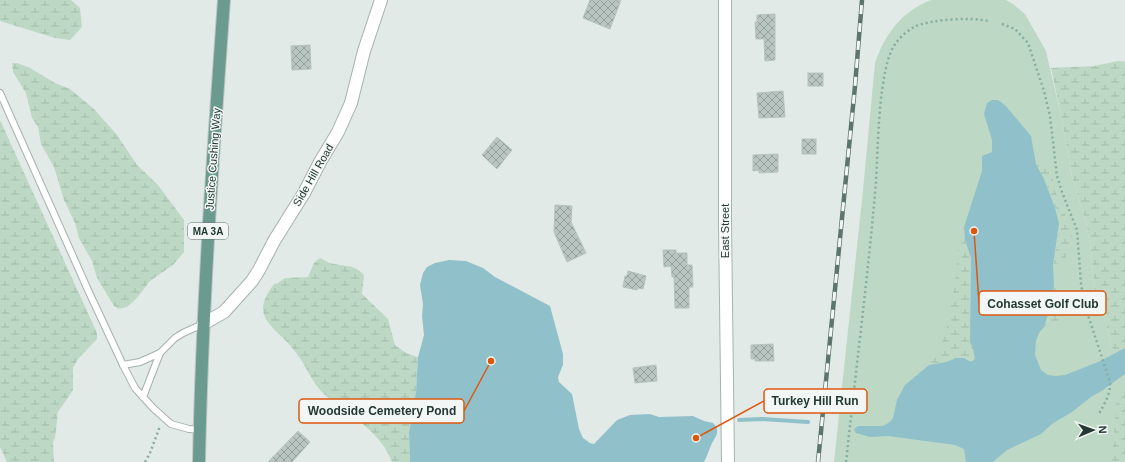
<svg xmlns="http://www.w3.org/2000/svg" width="1125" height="462" viewBox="0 0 1125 462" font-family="Arial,sans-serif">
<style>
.green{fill:#bdd9c5}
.wetland{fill:url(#wetland-marsh)}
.water{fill:#90c1ca}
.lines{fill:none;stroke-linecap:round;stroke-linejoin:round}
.stream{stroke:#90c1ca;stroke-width:4}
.building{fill:url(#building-cross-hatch);stroke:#b5c3bd}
.service-casing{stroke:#a5b1ae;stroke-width:8}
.minor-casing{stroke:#a5b1ae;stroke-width:14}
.secondary-casing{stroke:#a2b5ae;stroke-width:14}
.primary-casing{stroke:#bdc4c2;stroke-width:14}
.path{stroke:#86ab9f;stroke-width:2.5;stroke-dasharray:2 3;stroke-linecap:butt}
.service{stroke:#fff;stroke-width:6}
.minor{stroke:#fff;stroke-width:12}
.secondary{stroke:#fff;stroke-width:12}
.primary{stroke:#6b9b8f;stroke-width:12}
.rail-casing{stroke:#5e756f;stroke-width:4.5}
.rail{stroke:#f2f7f5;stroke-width:3;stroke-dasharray:9;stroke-linecap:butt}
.labels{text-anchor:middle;stroke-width:3;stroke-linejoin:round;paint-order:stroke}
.shield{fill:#f2f7f5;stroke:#62726e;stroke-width:1}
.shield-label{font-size:10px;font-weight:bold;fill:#243934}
.street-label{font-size:11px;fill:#243934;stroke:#f2f7f5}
.leader{fill:none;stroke:#de570e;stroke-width:1.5}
.callout-dot{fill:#de570e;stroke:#f2f7f5;stroke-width:1.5}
.callout{fill:#f2f7f5;stroke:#de570e;stroke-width:1.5}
.callout-label{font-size:12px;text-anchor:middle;font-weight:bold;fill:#243934}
</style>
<defs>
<pattern id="wetland-marsh" width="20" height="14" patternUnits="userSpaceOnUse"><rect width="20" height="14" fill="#bdd9c5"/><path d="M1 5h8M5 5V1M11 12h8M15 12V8" fill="none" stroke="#a2bbaa"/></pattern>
<pattern id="building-cross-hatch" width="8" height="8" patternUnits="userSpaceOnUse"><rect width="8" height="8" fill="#b8c5c0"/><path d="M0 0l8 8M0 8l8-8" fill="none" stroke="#95a19d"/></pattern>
</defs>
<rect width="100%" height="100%" fill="#e2eae7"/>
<path class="green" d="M931 0H1006L1013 4 1025 14 1046 51 1062 120 1072 177 1086 222 1091 250 1094 286 1098 303 1106 324 1111 346 1115 354 1125 348V462H834L863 190 875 63C885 34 902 11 931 0Z"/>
<g class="wetland">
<path d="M0 0H71L80 8 82 27 70 40 55 38 0 21Z"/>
<path d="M1118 61 1125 62V348L1115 354 1111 346 1106 324 1098 303 1094 286 1091 250 1086 222 1072 177 1062 120 1051 68 1094 66Z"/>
<path d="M12 63H17L30 68 55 83 70 89 94 109 117 135 137 165 158 185 184 220V252L173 265 150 281 136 299 127 307 119 309 114 306 97 278 92 261 79 238 75 223 64 200 54 167 41 144 38 127 32 118 26 93 13 72Z"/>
<path d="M0 120 97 333V339L78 359 73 368V390L58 412 55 438 53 442 54 462H7L0 447Z"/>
<path d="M1050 162 1055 191 1071 228 1072 238 1067 250 1064 263 1053 264C1055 252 1060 235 1059 223 1057 206 1044 179 1036 164Z"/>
<path d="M964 227 965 240 971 258 970 342 973 348 975 360 971 362C959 356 958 359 946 362 940 364 934 364 929 365L939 351 946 331 955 282 959 241Z"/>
<path d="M320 258C324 260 330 264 335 264 349 267 353 264 364 275L362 294 388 319 395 345 406 353 418 357 416 392 409 432 410 462H392C382 435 358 421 336 403 331 399 324 395 320 390 309 377 304 361 293 349 274 325 248 318 274 284L278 283 285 278 308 277 314 263Z"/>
<path d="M1054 286H1068L1080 311 1044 327 1050 310Z"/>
<path d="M1120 389 1125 390V462H1112L1117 392Z"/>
</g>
<g class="water">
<path d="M992 100H998L1005 105 1031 136 1036 164 1044 179 1055 208 1059 224 1053 264 1054 286 1052 302 1044 327 1039 333 1036 341 1035 355 1041 370 1048 375 1056 376 1065 375 1098 362 1125 348V374L1103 390 1091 397 1072 412 1052 424 1041 434 1007 450 993 462H966L964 449 955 445 888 436 870 437 856 433 854 429 858 426H883L890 422 893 418 897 400 905 385 929 365 946 362 957 358H964L971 362 975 359 973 349 970 342 971 258 965 240 964 227 982 171V156L992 152V140L984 114 987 103Z"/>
<path d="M449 260 466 261 483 268 495 277 550 306 563 354V365L558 377 559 382 572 394 579 429 583 438 590 443 594 444 617 420 630 415 650 414 659 417 693 416 704 421 713 423C721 431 716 436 712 443 709 450 707 456 704 462H410L409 432 416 392 418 357 424 335 422 316 423 304 420 285 423 273 427 267 435 263Z"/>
</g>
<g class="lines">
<path class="stream" d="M739 420 762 419 808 422"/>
</g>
<g class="building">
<path d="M590 0H621L610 29 583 18Z"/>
<path d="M775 14V60L765 61 764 39H756L755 22H757V15Z"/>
<path d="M310 45 311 69 292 70 291 46Z"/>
<rect x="808" y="73" width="15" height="13"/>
<path d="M783 91 785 117 759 118 757 93Z"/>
<path d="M497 137 512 150 497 169 482 155Z"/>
<rect x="802" y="139" width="14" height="15"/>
<path d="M778 154V172L759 173V170L753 171V155Z"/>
<path d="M555 205 572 206 571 222 586 253 567 262 554 232Z"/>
<path d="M663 250H676V253H687V265H692L693 287H689V308H675L674 277H672L671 266 664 267Z"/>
<path d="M628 271 646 276 643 289 638 288 637 290 623 287 625 276H627Z"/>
<path d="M773 344 774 361H755V359H751V345Z"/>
<path d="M656 365 657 381 635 383 633 368Z"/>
<path d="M298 431 310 442 292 462H268Z"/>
</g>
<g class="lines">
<defs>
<g id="service">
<path d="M0 93 88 290 123 365 135 388 153 408 171 424 189 429 200 430"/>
<path d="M123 365 140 362 160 353 175 338 183 333 203 324"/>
<path d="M143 397 160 353"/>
</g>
<path id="minor" d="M203 324 224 312 252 281 259 270 274 241 304 193 320 162 338 132 351 103 364 51 381 0"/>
<path id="secondary" d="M725 0V222L728 462"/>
<path id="primary" d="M199 462C202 308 213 154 224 0"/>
</defs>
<use href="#service" class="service-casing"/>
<use href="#minor" class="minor-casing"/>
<use href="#secondary" class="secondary-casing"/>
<use href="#primary" class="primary-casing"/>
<g class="path">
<path d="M1002 24 1015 29 1028 43 1044 91 1050 116 1057 176 1062 192 1077 230 1081 283 1084 303 1110 382C1111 394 1104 404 1099 414"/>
<path d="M145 462 150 453 160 426"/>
<path d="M846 462C856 369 868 276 876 182 878 152 878 65 896 43 900 37 907 31 914 27 931 19 970 17 989 21"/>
</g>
<use href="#service" class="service"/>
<use href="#minor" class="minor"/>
<use href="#secondary" class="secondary"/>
<use href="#primary" class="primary"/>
<defs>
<path id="rail" d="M818 462 855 86 862 0"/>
</defs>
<use href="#rail" class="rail-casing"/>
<use href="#rail" class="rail"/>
</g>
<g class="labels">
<rect class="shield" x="188" y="223" width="40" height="16" rx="3"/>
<g class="shield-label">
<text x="208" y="235">MA 3A</text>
</g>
<g class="street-label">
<text transform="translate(213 159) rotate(-86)" y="4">Justice Cushing Way</text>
<text transform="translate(313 175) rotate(-60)" y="4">Side Hill Road</text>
<text transform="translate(725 231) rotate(-90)" y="4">East Street</text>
</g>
</g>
<path class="leader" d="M974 231L979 303M696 438L764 401M491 361L464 411"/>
<g class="callout-dot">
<circle cx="974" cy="231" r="4"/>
<circle cx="696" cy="438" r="4"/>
<circle cx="491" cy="361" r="4"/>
</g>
<g class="callout">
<rect x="979" y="291" width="127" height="24" rx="4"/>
<rect x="764" y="389" width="103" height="24" rx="4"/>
<rect x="299" y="399" width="165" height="24" rx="4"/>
</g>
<g class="callout-label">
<text x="1043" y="308">Cohasset Golf Club</text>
<text x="815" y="405">Turkey Hill Run</text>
<text x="382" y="415">Woodside Cemetery Pond</text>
</g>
<g transform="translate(1093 430) rotate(88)" stroke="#f2f7f5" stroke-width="3" paint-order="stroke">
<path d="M0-3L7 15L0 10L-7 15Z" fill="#243934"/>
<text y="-6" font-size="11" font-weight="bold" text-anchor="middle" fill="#243934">N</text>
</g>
</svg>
